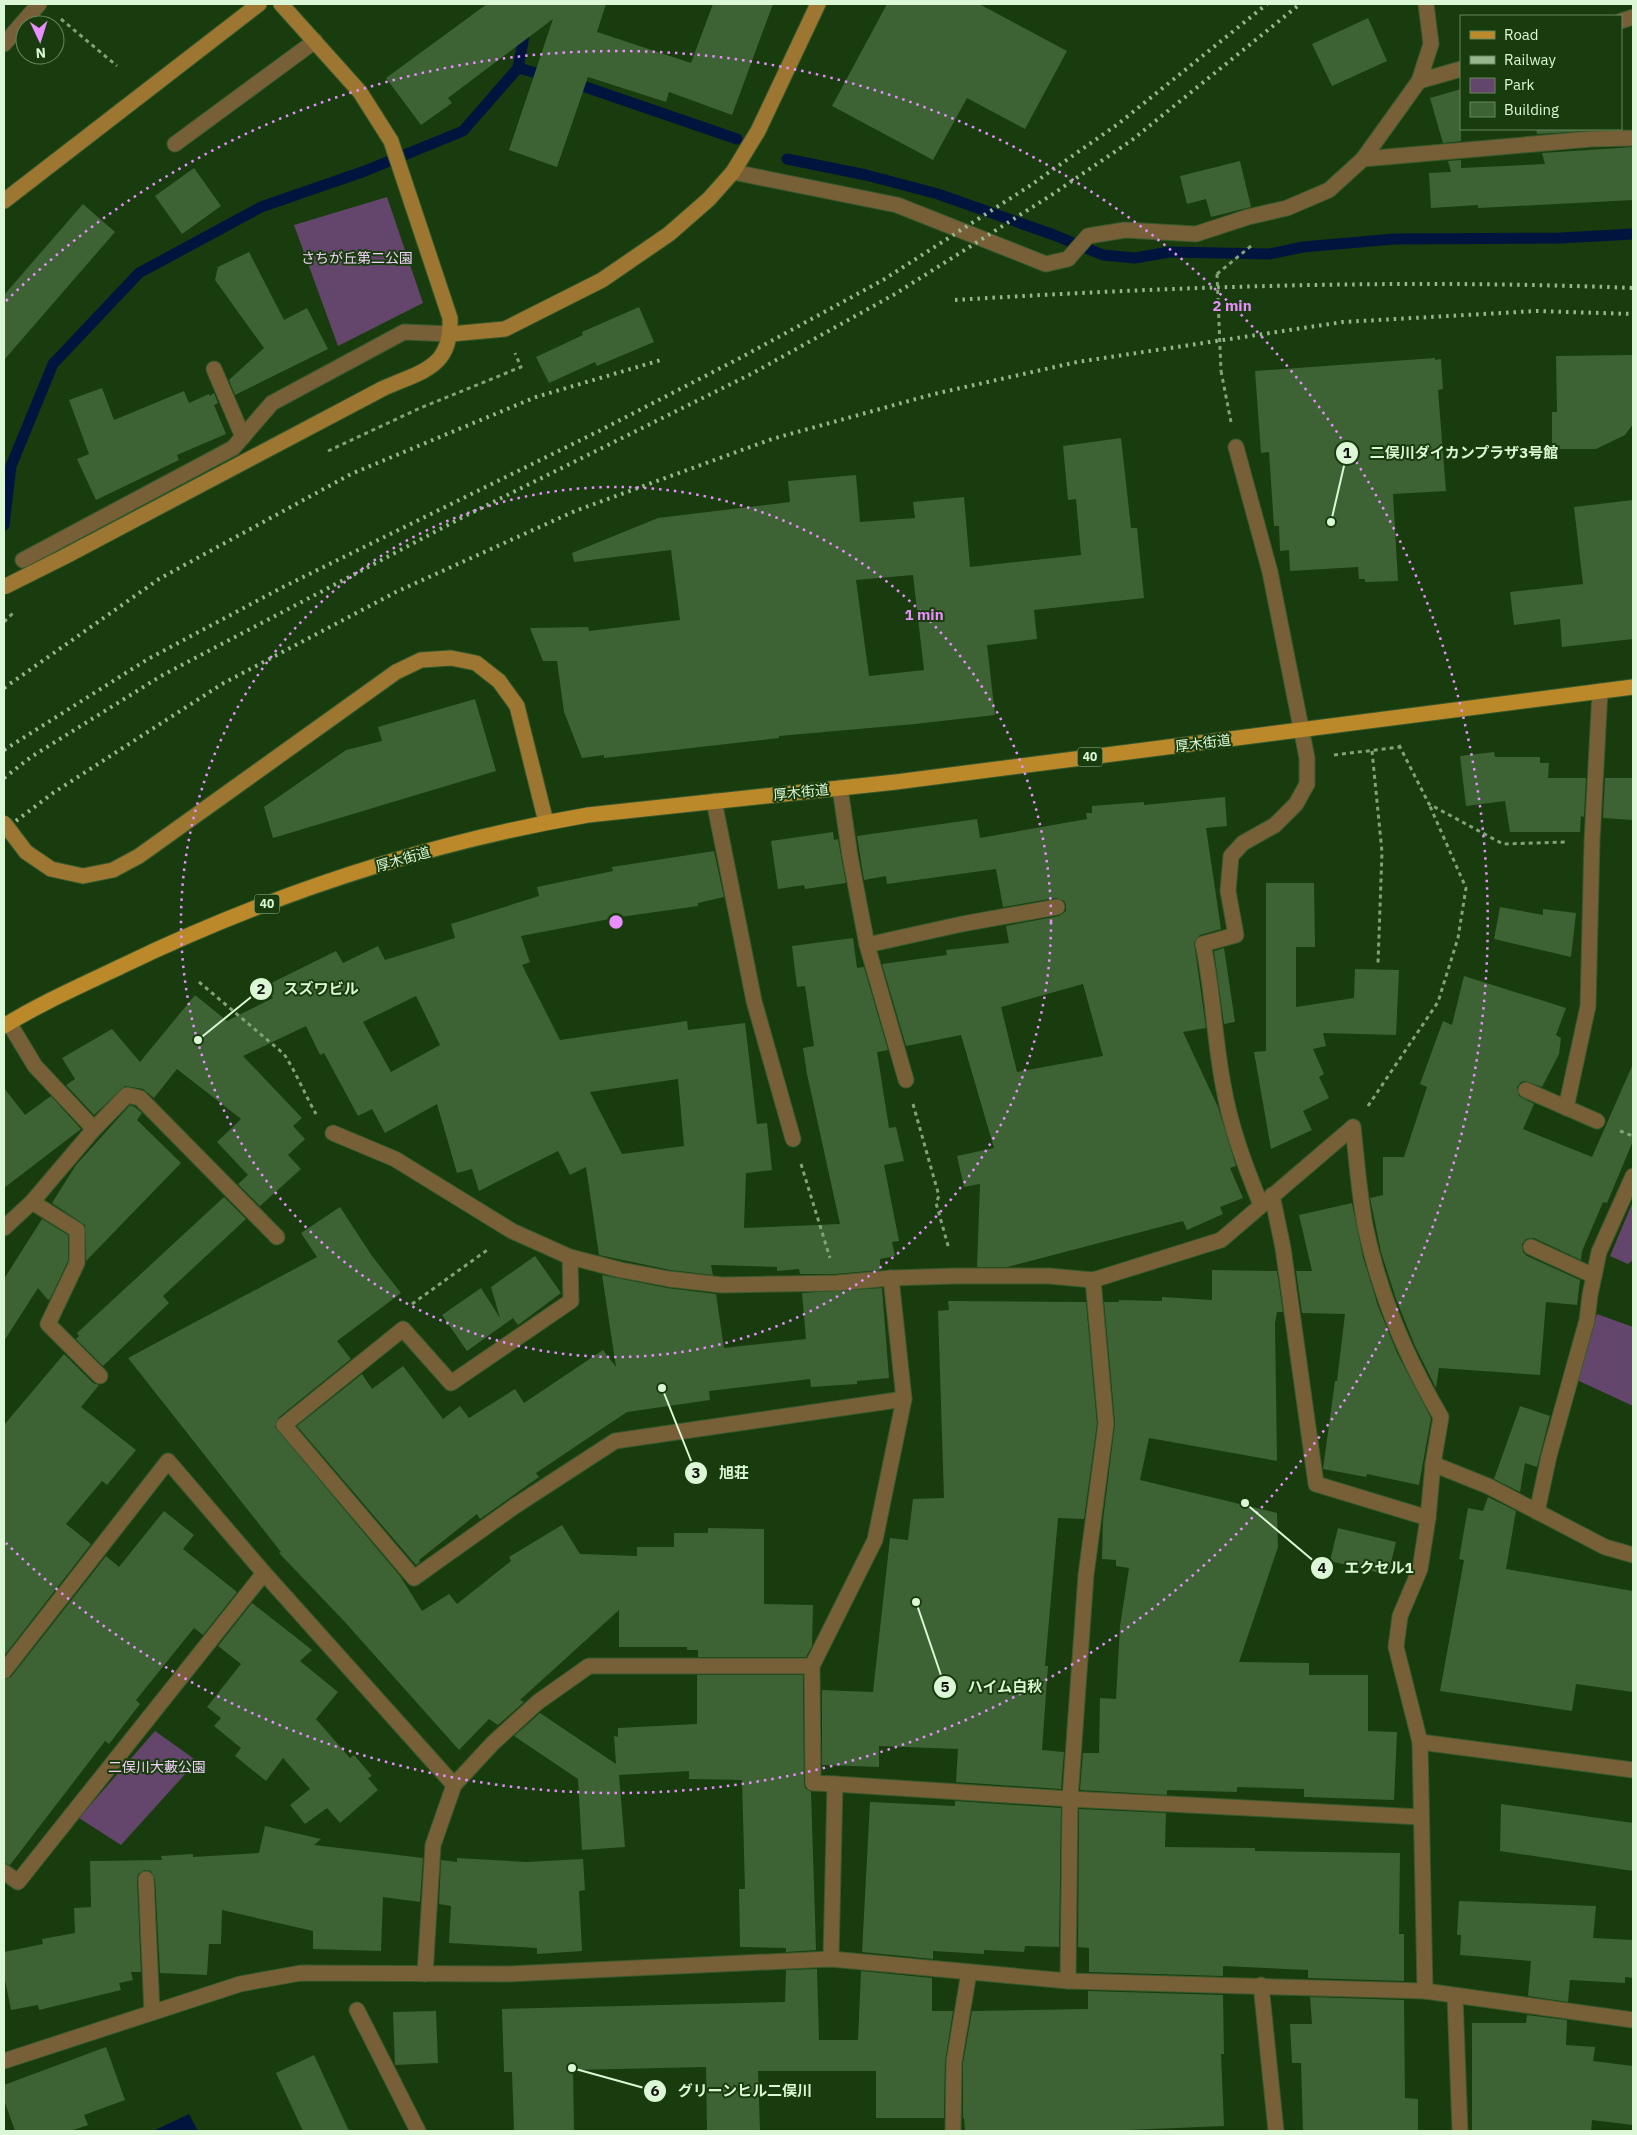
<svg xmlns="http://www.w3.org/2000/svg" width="1637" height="2135" viewBox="0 0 1637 2135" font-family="'IBM Plex Sans','Noto Sans JP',sans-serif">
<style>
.green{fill:#64456c}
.water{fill:#00153e}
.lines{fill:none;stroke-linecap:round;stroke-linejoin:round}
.stream{stroke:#00153e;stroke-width:11}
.building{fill:#3d6234;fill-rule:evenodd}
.lane-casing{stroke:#375a2d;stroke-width:17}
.street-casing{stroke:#375a2d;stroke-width:17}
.secondary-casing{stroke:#375a2d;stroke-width:17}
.primary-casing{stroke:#375a2d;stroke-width:17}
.path{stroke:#83a27a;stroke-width:3;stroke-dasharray:4 4;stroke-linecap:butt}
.lane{stroke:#775f37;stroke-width:15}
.street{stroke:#775f37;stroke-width:15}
.secondary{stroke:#9d7732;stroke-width:15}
.primary{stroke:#bb892a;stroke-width:15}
.rail{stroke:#98b690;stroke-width:4;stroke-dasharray:2.5 5;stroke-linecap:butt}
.secondary-bridge-casing{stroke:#375a2d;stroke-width:17;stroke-linecap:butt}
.path-bridge{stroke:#83a27a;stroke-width:3;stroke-dasharray:4 4;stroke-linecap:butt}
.secondary-bridge{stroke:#9d7732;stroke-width:15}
.ring{fill:none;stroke:#e88eff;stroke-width:2.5;stroke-dasharray:2.5 5}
.labels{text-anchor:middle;stroke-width:4;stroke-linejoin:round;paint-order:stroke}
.shield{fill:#183c0d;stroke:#a1bf99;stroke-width:1}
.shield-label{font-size:12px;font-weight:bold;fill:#dcf7d5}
.park-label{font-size:14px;fill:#f3d0fb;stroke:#183c0d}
.street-label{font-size:14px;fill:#dcf7d5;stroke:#183c0d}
.centre{fill:#e88eff;stroke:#183c0d;stroke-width:2.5}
.ring-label{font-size:15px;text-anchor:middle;font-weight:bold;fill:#e88eff;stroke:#183c0d;stroke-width:4;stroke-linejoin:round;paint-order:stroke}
.leader{fill:none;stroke:#dcf7d5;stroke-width:2}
.callout-dot{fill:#dcf7d5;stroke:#183c0d;stroke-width:2}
.mark-label{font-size:15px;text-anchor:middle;font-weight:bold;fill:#111}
.callout-label{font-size:15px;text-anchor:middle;font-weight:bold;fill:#dcf7d5;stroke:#183c0d;stroke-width:4;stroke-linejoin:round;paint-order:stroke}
</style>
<rect width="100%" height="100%" fill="#183c0d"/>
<g class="green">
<path d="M387 197 423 303 338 346 294 225Z"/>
<path d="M1632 1204 1633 1205V1260L1628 1264 1610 1256Z"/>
<path d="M1597 1314 1633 1327V1406L1577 1380Z"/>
<path d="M155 1731 197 1761 121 1845 79 1818Z"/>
</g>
<path class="water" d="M189 2114 198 2131H153Z"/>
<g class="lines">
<g class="stream">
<path d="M518 68 548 76"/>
<path d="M571 82 737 139"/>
<path d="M787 159 866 175 938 194 1054 235 1103 255 1135 258 1169 252 1269 254 1303 247 1394 239 1561 238 1633 234"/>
<path d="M4 525 11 466 53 364 139 273 261 207 365 171 463 131 518 68 530 4"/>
</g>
</g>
<g class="building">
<path d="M487 4H606L597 32 691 63 713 4H773L732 115 669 92 666 102 588 77 557 167 509 150 553 19 448 98 452 103 421 125 386 78Z"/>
<path d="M887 4H979L1067 51 1025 129 967 98 933 160 832 106Z"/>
<path d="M1368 18 1387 61 1332 86 1312 44Z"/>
<path d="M1461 89V141L1443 143 1430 98Z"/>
<path d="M1536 129H1628L1537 134Z"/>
<path d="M1633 147V200L1478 208V205L1431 208 1429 173 1451 172 1448 161 1461 160V168L1545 164 1542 153Z"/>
<path d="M1240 161 1251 207 1211 217 1206 199 1187 204 1180 176Z"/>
<path d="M194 168 221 206 182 234 155 196Z"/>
<path d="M83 204 115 232 4 360V295Z"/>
<path d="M249 252 284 320 307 308 328 349 235 395 229 380 264 348 215 280 218 267Z"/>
<path d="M639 307 654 342 597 366 595 362 549 383 536 357 583 335 582 332Z"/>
<path d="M1633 355V424L1625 435 1596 449H1552V412H1557L1556 356Z"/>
<path d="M1435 358V360L1441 359 1443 389 1438 390 1446 491 1393 494 1398 581 1365 582V579H1359L1358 567 1290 571 1289 550 1280 551 1279 526H1274L1269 452 1261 453 1255 371Z"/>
<path d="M102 388 114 420 184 391 189 403 209 394 210 396 214 393 218 403 214 405 226 434 177 455 179 460 96 500 77 459 89 454 69 400Z"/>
<path d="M1121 438 1131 528H1137L1144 598 1034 610 1037 639 987 645 995 715 915 724 779 736V738L604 758V755L582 758 564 712 557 661H543L530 628 588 627 589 631 680 620 671 550 574 562 572 553 658 518 790 502 788 481 856 475 860 522 915 518 913 502 964 497 970 567 1081 555 1076 499 1068 500 1063 446ZM913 575 924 670 869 676 856 580Z"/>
<path d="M1633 500V639L1562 647 1560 619 1514 625 1510 592 1583 584 1574 507Z"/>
<path d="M475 699 496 771 273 838 264 807 346 750 382 741 378 727Z"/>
<path d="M1494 752 1495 757H1540V763H1549L1548 778H1586L1584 817 1581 816 1580 832H1510L1505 801 1466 806 1460 756Z"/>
<path d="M1605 778H1633V820L1603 818Z"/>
<path d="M1225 797 1227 826 1206 828 1221 929 1200 935 1194 942 1206 1028 1183 1032 1218 1107 1236 1166 1230 1168 1243 1198 1220 1207 1223 1214 1187 1230 1183 1221 1007 1267H977L980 1184 964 1187 957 1156 994 1148 961 1035 906 1046 882 964 947 955 946 950 1009 943 1006 926 1059 916 1066 911V905L1064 901 1056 898 1003 907 996 869 887 884 886 876 864 880 857 836 977 819 980 838 1087 819 1086 813H1092V806L1144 802V805ZM1083 984 1103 1056 1017 1072 1001 1007Z"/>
<path d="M833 832 834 840 838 839 846 883 805 889 804 885 778 889 771 841Z"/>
<path d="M714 851 724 897 698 903V906L620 917 521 936 530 962 522 965 560 1040 687 1021 688 1030 745 1023 757 1124 767 1123 772 1170 746 1173 744 1228 840 1224 807 1074 803 1048 814 1046 805 986 797 987 792 946 853 938 857 968 864 967 888 1050 877 1052 889 1128 896 1127 904 1161 884 1165 899 1241 892 1242 895 1256 880 1259V1270L836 1274H800L799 1269 777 1271V1267L711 1265 713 1275 670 1270 599 1255 586 1167 570 1175 558 1151 479 1191 472 1169 457 1173 437 1104 385 1133 372 1109 358 1116 324 1053 320 1055 306 1026 243 1056 302 1118 293 1126 305 1139 288 1155 301 1169 260 1206 238 1184 248 1175 217 1142 241 1119 177 1069 154 1098 143 1089 125 1086 94 1115 66 1085 75 1079 62 1058 112 1029 140 1062 195 995 227 1021 273 998 267 985 336 951 343 963 378 946 385 960 455 938 451 924 539 896 537 887 613 871 612 867ZM416 996 440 1045 391 1072 363 1022ZM678 1079 684 1146 622 1154 590 1092Z"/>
<path d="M1266 883H1314L1315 947H1296V1007L1354 998 1355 969 1399 970 1396 1035 1323 1033 1326 1046 1313 1049 1324 1074 1319 1077 1329 1098 1303 1111 1312 1130 1271 1149 1254 1052 1266 1051Z"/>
<path d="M1500 907 1543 915V909L1576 913 1571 957 1494 939Z"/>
<path d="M1224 948 1235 1022 1224 1024 1214 951Z"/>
<path d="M1464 976 1566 1008 1556 1035 1561 1038 1559 1054 1542 1087 1525 1081 1521 1082 1517 1087 1519 1096 1534 1104 1523 1129 1592 1157 1633 1064V1141L1607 1203 1603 1202 1582 1251 1581 1260 1534 1238 1526 1239 1522 1244 1523 1252 1527 1256 1580 1280 1577 1305 1546 1302 1540 1375 1439 1368 1436 1388 1415 1346 1396 1299 1381 1252 1370 1198 1383 1195V1157H1404L1427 1087 1420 1084 1443 1021 1452 1025Z"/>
<path d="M4 1088 25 1115 51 1096 81 1129 4 1188Z"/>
<path d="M130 1105 135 1107 142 1113 137 1120 181 1163 86 1261 85 1225 52 1203 76 1165Z"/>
<path d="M224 1197 246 1219 163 1296 169 1303 103 1366 76 1339 79 1336 77 1333Z"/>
<path d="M1352 1203 1363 1257 1378 1306 1397 1353 1431 1418 1419 1485 1367 1474 1366 1477 1323 1469 1335 1381H1337L1345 1314 1302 1313 1296 1271H1312L1299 1215Z"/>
<path d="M340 1207 372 1256 401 1293 337 1341 351 1359 278 1418 275 1427 400 1576 422 1611 449 1594 457 1604 511 1561 509 1557 562 1525 580 1554 637 1556V1547H674V1533H708V1528L764 1529V1604L813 1605 812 1646 806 1657H698V1650H687V1647H619V1610L520 1700 524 1702 498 1725 489 1719 459 1750 344 1621 279 1553 281 1552 128 1358 317 1257 301 1233Z"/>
<path d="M42 1219 68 1235V1261L50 1299 48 1300 38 1288 4 1341V1279Z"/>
<path d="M535 1256 561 1293 518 1325 513 1318 467 1351 442 1315 481 1288 500 1318 491 1287Z"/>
<path d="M1212 1270 1277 1271 1283 1312H1277L1275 1323 1277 1461 1149 1438 1140 1480 1277 1513 1278 1547 1239 1662 1309 1663V1675H1368V1731L1397 1732 1394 1800 1304 1797V1789L1237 1787V1792L1167 1790V1795L1080 1790 1083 1753H1099L1100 1698 1116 1699 1120 1626 1129 1568 1116 1566V1560L1102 1559 1103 1520 1115 1423 1104 1302H1119V1300L1162 1301V1297L1212 1300Z"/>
<path d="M602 1275 667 1288 716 1294 724 1348 806 1339 802 1293 882 1288 889 1378 857 1381V1384L811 1387 810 1379 709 1391 710 1400 627 1412 536 1473 539 1477 480 1519 477 1514 419 1560 420 1562 416 1565 297 1426 362 1374 372 1389 403 1366 443 1419 460 1406 469 1418 515 1389 524 1403 603 1350 616 1367Z"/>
<path d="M948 1301 1086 1302 1097 1424 1084 1519 1058 1518 1045 1666H1048L1042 1750 1064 1752 1061 1789 956 1782 958 1749 879 1746V1767L822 1765V1690L873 1692 890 1538 908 1540 913 1499 944 1498 938 1311 949 1310Z"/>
<path d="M64 1354 93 1383 99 1385 81 1407 136 1450 107 1485 102 1481 66 1524 91 1544 4 1656V1425Z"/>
<path d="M1520 1406 1550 1416 1537 1467 1525 1463 1520 1492 1494 1479Z"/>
<path d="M1488 1497 1516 1511 1506 1569 1633 1591V1692L1576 1684 1572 1711 1440 1691 1464 1560 1459 1559 1468 1508 1483 1511Z"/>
<path d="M164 1511 194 1535 183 1549 237 1592 203 1635 194 1628 136 1700 140 1704 109 1744 105 1741 10 1865 4 1863V1680L11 1677 106 1556 119 1567Z"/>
<path d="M1338 1528 1396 1542 1388 1575 1330 1561Z"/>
<path d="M252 1603 312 1650 300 1661 338 1692 316 1719 350 1758 354 1755 372 1776 368 1778 378 1790 340 1823 327 1808 305 1824 290 1805 310 1789 283 1758 266 1781 235 1756 241 1748 214 1726 221 1718 207 1707 241 1664 218 1646Z"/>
<path d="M697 1675H803L804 1783 805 1788 811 1792 816 1950 786 1952V1948L740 1947 739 1889H745L742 1780 689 1779V1771L619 1775 625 1847 582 1850 578 1779 514 1736 540 1713 616 1764 614 1736 618 1737V1728L697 1724Z"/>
<path d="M955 1801 1061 1808 1059 1947 1025 1946 1024 1952 984 1950V1954L933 1951V1959L862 1952 870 1802 955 1806Z"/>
<path d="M1501 1804 1633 1823V1871L1500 1851Z"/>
<path d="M1079 1809 1166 1813 1165 1847 1255 1848V1851L1400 1853 1399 1934H1404V1981L1308 1978V1970L1223 1966V1976L1089 1972V1948L1078 1947Z"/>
<path d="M265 1826 321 1839 314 1845 423 1858 420 1902 383 1897 381 1951 313 1949V1931L222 1910 221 1944H209L207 1975 160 1973 155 1879 151 1871 145 1870 138 1874 137 1879 141 1972H131L133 1980 119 1983 121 1990 39 2010 38 2005 11 2010 4 1975V1952L43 1944 42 1939 75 1933 74 1908 91 1907 90 1861 162 1860 161 1856 193 1854V1857L259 1853Z"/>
<path d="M457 1858 526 1862 583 1859 585 1890 579 1891 582 1951 537 1954V1948L449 1943 451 1906 439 1904 441 1860 457 1862Z"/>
<path d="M1459 1901 1596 1906 1593 1938 1633 1940V1978L1625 1977V1983L1570 1980 1568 2002 1528 1996 1531 1961 1460 1955 1461 1935H1457Z"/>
<path d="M817 1969 819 2040H858L861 1971 932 1978V2011H953L945 2062 944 2118H876V2071H758L760 2131H707L706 2067 573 2070 574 2131H514L512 2072H504L502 2009 785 2002 786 1970Z"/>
<path d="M1088 1991 1223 1995 1224 2054H1221L1224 2126 1103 2131H965L964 2118H963V2063L972 2011 1088 2009Z"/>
<path d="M1310 1997 1404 2000 1405 2098 1418 2099V2131H1303L1301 2063H1292L1290 2024H1312Z"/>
<path d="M436 2011 438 2063 395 2065 393 2012Z"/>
<path d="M1527 2015 1567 2020 1566 2045 1595 2047 1593 2061 1633 2066V2125L1592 2120 1591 2131H1472V2023H1526Z"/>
<path d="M106 2047 125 2100 84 2115 88 2125 70 2131H15L4 2100V2085Z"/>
<path d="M314 2055 349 2131H303L276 2073Z"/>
</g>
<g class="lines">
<defs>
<g id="lane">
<path d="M4 44 39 4"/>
<path d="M214 369 243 437"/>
<path d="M840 788 850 856 867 945 906 1080"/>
<path d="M867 945 962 924 1057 907"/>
<path d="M1526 1090 1597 1121"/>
<path d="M94 1129 127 1095 140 1098 277 1237"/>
<path d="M32 1202 77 1230V1263L48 1324 100 1376"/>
<path d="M4 1228 32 1202 94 1129 35 1066 9 1023"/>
<path d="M1531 1247 1594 1276"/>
<path d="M284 1425 403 1329 451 1383 571 1301 570 1257 512 1231 395 1159 333 1133"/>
<path d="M1433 1464 1488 1486 1605 1547 1633 1555"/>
<path d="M1537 1512 1549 1456 1587 1320 1590 1295 1599 1252 1633 1176"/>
<path d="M1420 1742 1633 1770"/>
<path d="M835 1784 1070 1799 1421 1817"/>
<path d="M146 1879 152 2012"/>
<path d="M1068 1981 1070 1799 1086 1575 1106 1424 1093 1280"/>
<path d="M1261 1985 1276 2131"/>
<path d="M1455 1996 1460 2131"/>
<path d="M357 2010 418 2131"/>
</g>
<g id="street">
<path d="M1621 21 1633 17"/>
<path d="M1419 81 1431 44 1426 4"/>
<path d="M175 144 315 41"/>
<path d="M1363 159 1591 139 1633 138"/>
<path d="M733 172 897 205 1046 264 1068 259 1088 236 1125 230 1196 234 1248 217 1287 208 1329 190 1363 159 1419 81 1461 69"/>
<path d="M1236 447 1270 572 1307 758V784L1296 804 1275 825 1243 843 1231 856 1228 891 1236 935 1203 944C1213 990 1214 1037 1223 1084 1230 1126 1245 1166 1261 1205"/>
<path d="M23 560 233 448 272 403 404 332 451 334"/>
<path d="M714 801 754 1001 793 1139"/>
<path d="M1566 1108 1588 1006 1592 841 1600 691"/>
<path d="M1353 1127C1357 1161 1359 1196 1366 1230 1380 1295 1407 1359 1441 1417L1433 1464 1428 1518 1420 1569 1400 1616 1396 1647 1420 1742 1425 1991"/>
<path d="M1272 1195 1283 1248 1316 1484 1428 1518"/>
<path d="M570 1257 621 1270 669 1279 722 1285 837 1283 891 1278 955 1276H1049L1093 1280 1221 1240 1353 1127"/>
<path d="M284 1425 414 1578 515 1506 615 1441 904 1399"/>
<path d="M4 1671 168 1461 264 1573 454 1785"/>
<path d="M4 1872 18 1882 264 1573"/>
<path d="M831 1959 835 1784 813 1783 812 1666 875 1540 904 1399 891 1278"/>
<path d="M425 1974 433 1845 454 1785 493 1743 538 1702 589 1666H812"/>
<path d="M4 2061 240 1984 301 1973 508 1974 831 1959 1068 1981 1425 1991 1633 2020"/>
<path d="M953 2131 954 2062 969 1972"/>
</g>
<g id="secondary">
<path d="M281 4 360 92 391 141 450 318C452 369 421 371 382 389"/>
<path d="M4 201 259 4"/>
<path d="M451 334 505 329 602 280 669 234 709 199 733 172 758 131 818 4"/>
<path d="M396 672 421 660 451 658 476 663 499 681 517 706 546 822"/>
</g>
<path id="primary" d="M4 1026C41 1003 82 985 122 966 269 895 427 843 588 815L896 782 1633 687"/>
</defs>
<use href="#lane" class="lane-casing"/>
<use href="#street" class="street-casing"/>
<use href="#secondary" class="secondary-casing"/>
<use href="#primary" class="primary-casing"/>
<g class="path">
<path d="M61 19 117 66"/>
<path d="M1217 274 1251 246"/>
<path d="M1221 371 1231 422"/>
<path d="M328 451 418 409 521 367 515 353"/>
<path d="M4 622 14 612"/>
<path d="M1399 745 1429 804 1503 844 1566 842"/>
<path d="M1372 751 1382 852 1378 963"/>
<path d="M1334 755 1400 747"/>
<path d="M199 982 284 1054C296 1072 305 1095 316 1114"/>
<path d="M913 1104 939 1196 936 1203 949 1249"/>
<path d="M1368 1106 1438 1002 1458 938 1466 888 1429 804"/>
<path d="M1620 1131 1633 1136"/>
<path d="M801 1164 830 1258"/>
<path d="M412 1304 490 1248"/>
</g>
<use href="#lane" class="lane"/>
<use href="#street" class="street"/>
<use href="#secondary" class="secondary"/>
<use href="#primary" class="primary"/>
<g class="rail">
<path d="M955 300C1181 286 1408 279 1633 288"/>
<path d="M4 688 159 579 351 474 536 397 661 360"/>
<path d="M4 750 148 659 283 587 599 431 740 358 883 280 1028 187 1118 124 1267 4"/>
<path d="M4 778 31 757 161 676 465 516 753 373 895 294 1050 196 1132 140 1300 4"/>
<path d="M4 830 53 793 222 684 396 592 575 511 772 439 934 394 1077 362 1343 322 1536 311 1633 314"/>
</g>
<defs>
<g id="secondary-bridge">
<path d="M4 587 64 557 382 389"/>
<path d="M4 823 26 852 51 869 83 876 113 870 139 856 396 672"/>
</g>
</defs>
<use href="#secondary-bridge" class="secondary-bridge-casing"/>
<path class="path-bridge" d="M1217 274 1221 371"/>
<use href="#secondary-bridge" class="secondary-bridge"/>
</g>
<g class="ring">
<circle cx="616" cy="922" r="435"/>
<path d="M6 301A871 871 0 1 1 6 1543"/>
</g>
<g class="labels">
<g class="shield">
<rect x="1077.5" y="747.5" width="25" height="19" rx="4"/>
<rect x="254.5" y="894.5" width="25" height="19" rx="4"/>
</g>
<g class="shield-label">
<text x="1090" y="761">40</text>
<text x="267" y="908">40</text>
</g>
<g class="park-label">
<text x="357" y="263">さちが丘第二公園</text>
<text x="157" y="1772">二俣川大藪公園</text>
</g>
<g class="street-label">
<text transform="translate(1203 743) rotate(-7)" y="5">厚木街道</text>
<text transform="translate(801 792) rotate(-6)" y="5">厚木街道</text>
<text transform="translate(403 859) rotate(-16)" y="5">厚木街道</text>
</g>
</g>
<circle cx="616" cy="922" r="8" class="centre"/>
<g class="ring-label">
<text x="1232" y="311">2 min</text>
<text x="924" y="620">1 min</text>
</g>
<path class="leader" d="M1331 522L1347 453M198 1040L261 989M662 1388L696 1473M1245 1503L1322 1568M916 1602L945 1687M572 2068L655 2091"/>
<g class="callout-dot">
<circle cx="1331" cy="522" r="5"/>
<circle cx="198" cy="1040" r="5"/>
<circle cx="662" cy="1388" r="5"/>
<circle cx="1245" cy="1503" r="5"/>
<circle cx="916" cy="1602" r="5"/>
<circle cx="572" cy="2068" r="5"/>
<circle cx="1347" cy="453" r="12"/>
<circle cx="261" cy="989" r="12"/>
<circle cx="696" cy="1473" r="12"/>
<circle cx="1322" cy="1568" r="12"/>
<circle cx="945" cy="1687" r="12"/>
<circle cx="655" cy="2091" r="12"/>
</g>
<g class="mark-label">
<text x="1347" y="458">1</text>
<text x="261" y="994">2</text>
<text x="696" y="1478">3</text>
<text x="1322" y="1573">4</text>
<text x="945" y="1692">5</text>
<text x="655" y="2096">6</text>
</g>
<g class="callout-label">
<text x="1464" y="458">二俣川ダイカンプラザ3号館</text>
<text x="321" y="994">スズワビル</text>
<text x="734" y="1478">旭荘</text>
<text x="1379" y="1573">エクセル1</text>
<text x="1005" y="1692">ハイム白秋</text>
<text x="745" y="2096">グリーンヒル二俣川</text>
</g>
<rect width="1637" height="2135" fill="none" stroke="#dcf7d5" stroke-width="10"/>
<rect x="1460" y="15" width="162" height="115" fill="#183c0d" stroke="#66875d"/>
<rect x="1470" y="31" width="25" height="8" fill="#bb892a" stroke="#66875d"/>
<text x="1504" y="40" font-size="15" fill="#dcf7d5">Road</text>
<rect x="1470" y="56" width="25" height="8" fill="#98b690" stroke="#66875d"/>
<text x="1504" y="65" font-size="15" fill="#dcf7d5">Railway</text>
<rect x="1470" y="78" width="25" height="15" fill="#64456c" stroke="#66875d"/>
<text x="1504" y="90" font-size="15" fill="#dcf7d5">Park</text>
<rect x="1470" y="102" width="25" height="15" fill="#3d6234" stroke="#66875d"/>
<text x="1504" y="115" font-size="15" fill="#dcf7d5">Building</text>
<g transform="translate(40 40) rotate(176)"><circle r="24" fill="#183c0d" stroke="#66875d"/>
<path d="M0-4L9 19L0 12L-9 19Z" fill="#e88eff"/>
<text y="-8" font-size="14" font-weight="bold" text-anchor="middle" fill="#dcf7d5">N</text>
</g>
</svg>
